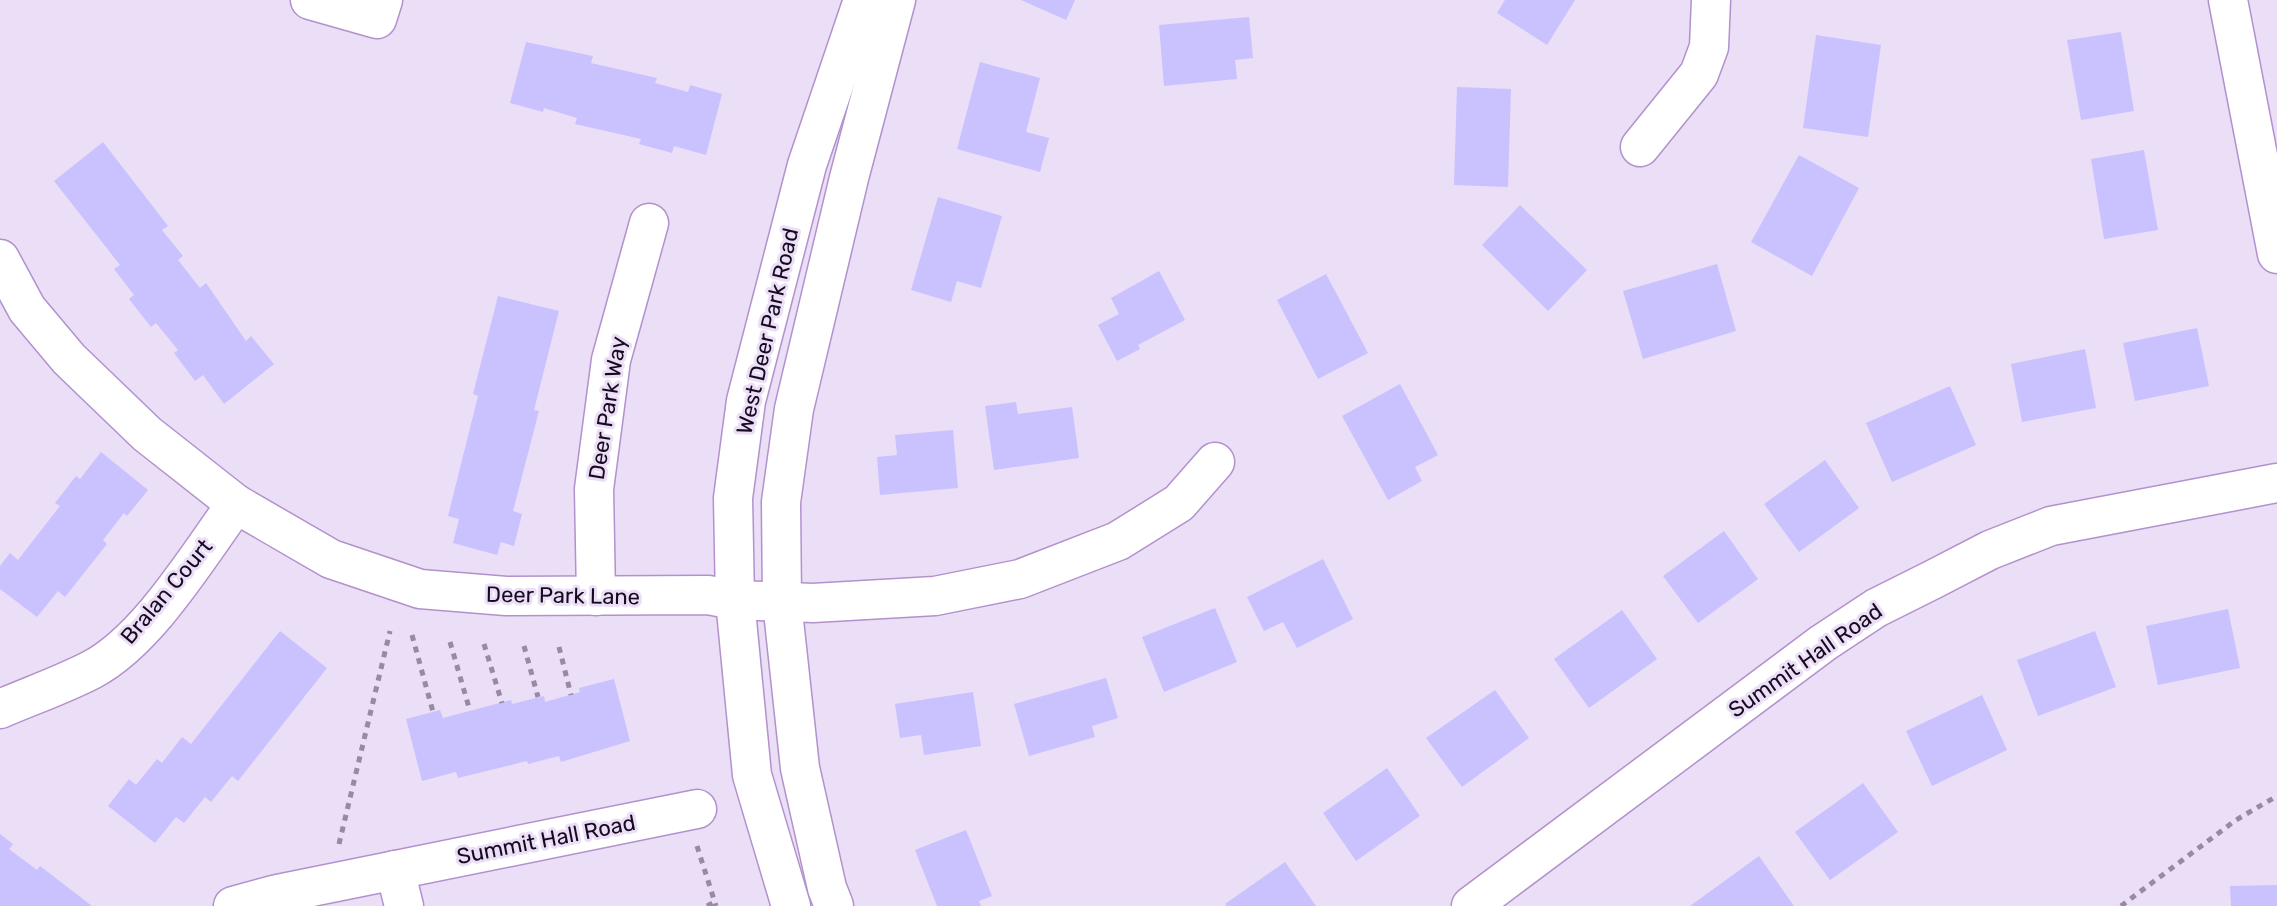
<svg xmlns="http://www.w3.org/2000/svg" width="2277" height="906" viewBox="0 0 2277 906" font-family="Rubik,sans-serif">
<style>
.building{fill:#c9c2ff}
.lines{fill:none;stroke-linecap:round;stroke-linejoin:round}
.minor-casing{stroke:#b391cd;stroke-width:41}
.path{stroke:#978aa2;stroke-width:5;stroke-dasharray:6 6;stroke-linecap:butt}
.minor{stroke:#fff;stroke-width:38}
.labels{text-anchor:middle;stroke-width:6;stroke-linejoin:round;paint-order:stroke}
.street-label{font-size:22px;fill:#170a20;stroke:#ebdef7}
</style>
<rect width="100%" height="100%" fill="#ebdef7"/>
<g class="building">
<path d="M1021 0H1075L1066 20Z"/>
<path d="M1505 0H1575L1547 45 1497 13Z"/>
<path d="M1249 17 1253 58 1235 60 1237 79 1164 86 1159 25Z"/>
<path d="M2121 32 2134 111 2081 120 2067 40Z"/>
<path d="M1816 35 1881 45 1868 137 1803 128Z"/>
<path d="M526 42 593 56 591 63 657 78 655 83 688 92 690 85 722 94 706 155 674 146 672 153 639 144 641 139 575 124 577 118 544 108 543 112 510 103Z"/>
<path d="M980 62 1040 78 1026 132 1049 138 1040 172 957 149Z"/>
<path d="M1457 87 1511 89 1508 187 1454 185Z"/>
<path d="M103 142 168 226 162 230 183 256 178 260 200 288 206 283 246 341 251 336 274 364 224 404 203 375 195 381 174 353 178 350 156 323 151 327 129 299 134 295 114 269 120 265 54 181Z"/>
<path d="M2144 150 2158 230 2104 239 2091 159Z"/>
<path d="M1799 155 1859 188 1812 276 1751 242Z"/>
<path d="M938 197 1002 216 981 288 957 281 951 302 911 290Z"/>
<path d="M1520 205 1587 270 1548 311 1482 245Z"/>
<path d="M1717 264 1736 331 1643 359 1623 291Z"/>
<path d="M1159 271 1185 320 1138 345 1140 349 1117 361 1098 325 1119 314 1111 298Z"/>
<path d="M1326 274 1368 353 1318 379 1277 300Z"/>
<path d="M498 296 559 311 534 410 539 411 513 511 522 514 514 546 501 542 497 555 453 543 459 519 448 516 478 396 473 394Z"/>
<path d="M2197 328 2209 386 2135 401 2123 343Z"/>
<path d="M2085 349 2096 408 2022 422 2011 364Z"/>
<path d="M1400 384 1438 455 1415 467 1422 481 1388 500 1342 416Z"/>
<path d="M1950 386 1976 445 1892 482 1866 423Z"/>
<path d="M1016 402 1018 414 1072 407 1079 458 994 470 985 406Z"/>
<path d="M953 430 958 488 880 495 877 457 897 455 895 435Z"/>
<path d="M101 452 148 490 127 516 124 513 103 540 107 544 65 597 58 591 37 617 0 589V566L10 553 18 560 60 506 55 503 76 476 80 479Z"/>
<path d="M1825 460 1859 508 1799 552 1764 504Z"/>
<path d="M1724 531 1758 579 1698 623 1663 576Z"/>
<path d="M1323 559 1353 619 1297 648 1283 622 1264 631 1247 597Z"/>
<path d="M1215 608 1237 662 1164 692 1142 637Z"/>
<path d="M2228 609 2240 668 2158 685 2146 626Z"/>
<path d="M1622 610 1657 659 1589 708 1554 659Z"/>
<path d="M280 631 327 668 238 781 232 776 211 802 205 797 184 823 176 817 155 843 108 806 129 779 136 785 157 759 162 763 182 737 191 744Z"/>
<path d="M2095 631 2116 687 2038 716 2017 660Z"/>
<path d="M1106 678 1118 718 1092 726 1095 737 1029 756 1014 704Z"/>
<path d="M614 679 630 741 561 762 559 756 528 764 527 761 458 778 456 772 422 781 406 719 440 710 443 718 511 700 512 704 544 696 545 702 580 692 579 688Z"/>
<path d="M1495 690 1529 738 1462 787 1426 738Z"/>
<path d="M973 692 981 746 924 755 921 735 900 738 895 704Z"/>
<path d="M1982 695 2007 750 1932 786 1906 731Z"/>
<path d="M1387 768 1420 816 1356 861 1323 813Z"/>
<path d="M1863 783 1898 832 1830 880 1795 832Z"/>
<path d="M966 830 992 896 979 901 981 906H937L915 850Z"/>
<path d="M0 834 13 844 9 849 37 870 40 866 92 906H0Z"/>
<path d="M1759 856 1794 906H1690Z"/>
<path d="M1285 862 1316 906H1227L1225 904Z"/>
<path d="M2277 885V906H2231L2230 886Z"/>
</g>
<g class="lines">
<defs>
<g id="minor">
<path d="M310 0 377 19 383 0"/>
<path d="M2228 0 2277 254"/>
<path d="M1640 147 1699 74 1709 47 1711 0"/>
<path d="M0 259 27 309 69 359 147 434 236 504 331 559 420 589 506 596 708 595 735 600 813 603 935 596 1020 579 1118 541 1179 503 1215 462"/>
<path d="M596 596 594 489 611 360 649 223"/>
<path d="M0 709C30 696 62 685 91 670 148 640 198 556 236 504"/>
<path d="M395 870 404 906"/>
<path d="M233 906 277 894 697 809"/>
<path d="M791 906 752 775 735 600 733 498 746 401 807 165 863 0"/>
<path d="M834 906 827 888 800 768 782 602 781 502 794 409 849 178 896 0"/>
<path d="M1471 906 1823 643 1876 608 1934 579 1990 550 2051 526 2277 483"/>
</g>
</defs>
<use href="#minor" class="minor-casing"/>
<g class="path">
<path d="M412 635 433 712"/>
<path d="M450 642 470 711"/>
<path d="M484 644 502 703"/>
<path d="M524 646 538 697"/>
<path d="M559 647 571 695"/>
<path d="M339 844 390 631"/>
<path d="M697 846 716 906"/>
<path d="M707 906 715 902"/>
<path d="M2121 906 2236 820 2277 796"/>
</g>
<use href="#minor" class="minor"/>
</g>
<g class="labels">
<g class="street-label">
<text transform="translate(767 331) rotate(-77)" y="8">West Deer Park Road</text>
<text transform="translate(607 408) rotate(-81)" y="8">Deer Park Way</text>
<text transform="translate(166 591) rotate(-50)" y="8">Bralan Court</text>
<text transform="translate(563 595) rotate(1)" y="8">Deer Park Lane</text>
<text transform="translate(1805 660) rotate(-35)" y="8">Summit Hall Road</text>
<text transform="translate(546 839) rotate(-11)" y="8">Summit Hall Road</text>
</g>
</g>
</svg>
